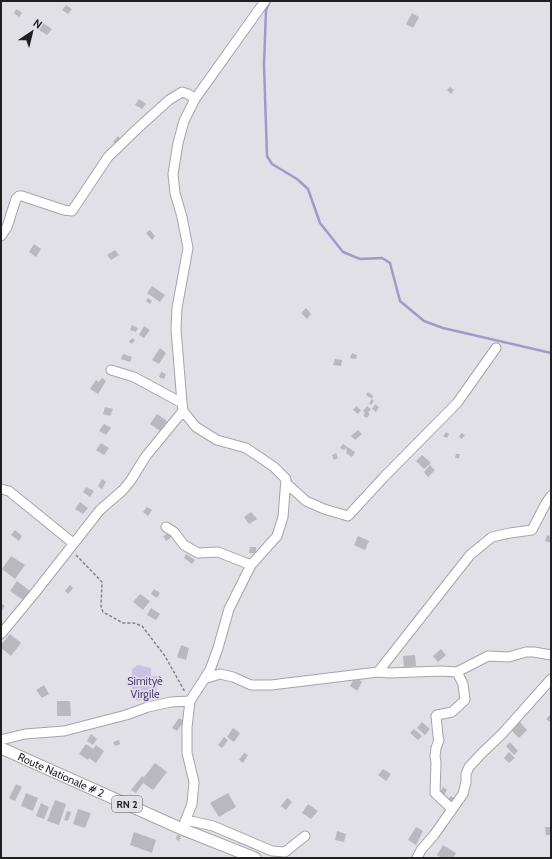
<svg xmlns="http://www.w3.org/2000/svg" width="552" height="859" viewBox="0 0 552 859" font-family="Cabin,sans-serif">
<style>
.green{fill:#c9c2e4}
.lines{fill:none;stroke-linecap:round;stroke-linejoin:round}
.stream{stroke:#a398c7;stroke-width:2.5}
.building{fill:#b9b8bf}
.minor-casing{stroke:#a5a4aa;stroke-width:11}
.major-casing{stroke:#a5a4aa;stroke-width:13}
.path{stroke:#828186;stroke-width:1.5;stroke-dasharray:3 2;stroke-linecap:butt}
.minor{stroke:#fff;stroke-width:9}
.major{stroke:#fff;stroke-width:11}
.labels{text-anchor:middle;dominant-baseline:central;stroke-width:3;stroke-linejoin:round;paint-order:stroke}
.shield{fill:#e2e0e7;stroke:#5a585c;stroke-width:1}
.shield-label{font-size:10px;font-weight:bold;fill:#1f1e21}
.park-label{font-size:11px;fill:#4f3d7a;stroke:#e2e0e7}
.street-label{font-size:11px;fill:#1f1e21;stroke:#e2e0e7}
</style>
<rect width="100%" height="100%" fill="#e2e0e7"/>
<path class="green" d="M138 665 151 668V676H159L155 698 137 701 132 689V669Z"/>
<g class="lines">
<path class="stream" d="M270 1 266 10 264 65 267 156 272 164 297 179 308 189 320 223 343 252 360 259 382 258 390 263 400 301 424 321 443 328 551 353"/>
</g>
<path class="building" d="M66 5 72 9 68 14 62 10Z
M16 9 22 13 19 17 14 13Z
M412 13 419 17 413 28 406 24Z
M43 23 52 29 47 35 39 30Z
M450 87 454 90 451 94 447 90Z
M139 99 146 104 142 109 135 105Z
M118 136 122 140 116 146 113 142Z
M150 230 155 236 152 240 146 233Z
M34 244 41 249 36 257 29 252Z
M115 250 119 255 111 260 107 255Z
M152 286 165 295 160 302 147 293Z
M148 298 152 301 150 304 146 301Z
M306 308 311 314 307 319 301 313Z
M132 325 138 328 136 332 130 330Z
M144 326 150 330 144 338 139 335Z
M133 338 135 341 131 344 129 341Z
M160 348 166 353 159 364 152 360Z
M352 353 357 355 356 359 350 358Z
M123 354 132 357 130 362 121 359Z
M335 359 342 360 341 366 333 365Z
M161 372 166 374 164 379 159 377Z
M102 378 106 381 98 394 90 389 96 380 99 382Z
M368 392 373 396 372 399 366 395Z
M372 399 374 401 371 405 369 403Z
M375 404 379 407 376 412 372 409Z
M356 406 361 410 358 414 353 410Z
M367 406 371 409 368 413 370 414 367 418 363 416 365 413 363 411Z
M105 407 113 409 110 416 103 414Z
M157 414 167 421 160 431 150 424Z
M104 424 111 428 106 435 99 431Z
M358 430 362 434 355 440 351 436Z
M446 432 449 434 447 438 443 436Z
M461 433 465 435 462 439 459 437Z
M101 443 109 448 104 455 96 450Z
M343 444 355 452 352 457 346 453 347 451 346 448 344 450 340 448Z
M336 453 338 458 334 460 332 455Z
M456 454H460L459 458H455Z
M422 455 431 463 424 469 416 461Z
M430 465 435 470 428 477 424 472Z
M102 479 106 482 102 489 98 486Z
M86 487 94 491 90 497 83 492Z
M80 502 88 508 83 514 75 509Z
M147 507 152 510 148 516 143 512Z
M251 512 257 519 249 524 244 517Z
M15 530 22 536 19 541 11 535Z
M169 533 172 537 166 541 163 536Z
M547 535 551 537V543L545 541Z
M358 536 369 541 365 550 354 545Z
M250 547H256V553H249Z
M186 554 195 560 192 564 184 558Z
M11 556 25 565 15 579 2 569Z
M17 581 30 591 23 600 10 591Z
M70 585 73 588 68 594 65 591Z
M154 589 160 593 157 598 151 594Z
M140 594 150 601 143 610 133 602Z
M1 603 5 606 1 611Z
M151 608 160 614 156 620 147 615Z
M10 634 21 643 11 656 1 648V645Z
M181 645 189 648 186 660 177 657Z
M441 649 446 655 438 662 433 656Z
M415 655 416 666 404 667 403 656Z
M355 677 362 682 357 691 350 686Z
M44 685 49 694 42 698 36 690Z
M57 701H70L71 716H57Z
M551 714V723L546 719Z
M179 718 184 721 177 731 172 728Z
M519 721 527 730 519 738 510 729Z
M422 722 430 729 425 735 417 728Z
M233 728 240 733 234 742 227 737Z
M414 729 422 736 418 740 410 733Z
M91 734 97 739 93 745 87 741Z
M224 737 228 740 222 748 218 745Z
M119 740 120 744 115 746 113 742Z
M510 742 518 751 514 755 506 746Z
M86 744 93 749 96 745 104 751 96 763 89 758 88 760 79 754Z
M509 752 515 758 509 763 504 758Z
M244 753 248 755 243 763 239 760Z
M155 763 167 772 153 790 143 783 136 793 131 790 142 776 144 777Z
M383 769 391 774 386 781 378 775Z
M16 784 22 787 15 801 9 798Z
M443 787 447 790 444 795 440 792Z
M26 793 38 798 33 811 21 806Z
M228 793 236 807 219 817 210 803Z
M451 796 457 800 452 806 446 802Z
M287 798 292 802 286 810 281 806Z
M55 800 66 804 59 825 47 821Z
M41 803 49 807 44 819 36 816Z
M308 804 318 811 311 819 302 813Z
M78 809 91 813 85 828 73 824Z
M67 811 71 812 68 821 64 820Z
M416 827 423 831 416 845 408 840Z
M545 827H551V835H546Z
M337 831 346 834 344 842 335 840Z
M134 832 156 840 152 853 130 845Z
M177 835 181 836 179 841 176 839Z
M443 845 456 853 453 858H441L437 855Z"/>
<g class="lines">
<defs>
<path id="minor" d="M1 236 7 227 16 199 19 196H22L64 210 72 211 108 157 138 128 169 100 182 92 188 94 195 99
M111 370 134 377 182 403
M286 483 306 501 324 509 348 516 384 477 457 403 496 348
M1 489 9 491 73 543
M166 527 174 532 184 545 198 553 218 552 251 565
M1 634 34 594 100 510 123 490 131 480 146 456 183 411
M378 672 470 555 492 537 510 533 532 530 546 503 551 496
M204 679 220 674 233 677 251 685H271L378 672 389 673 441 671 457 672 488 656 509 657 526 652H534L551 655
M1 740 25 734 64 731 126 715 148 707 171 702 190 701
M452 809 435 793 436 762 435 756 436 748 439 740 438 736 436 716 437 715 452 712 465 700 463 684 457 672
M186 820 213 826 272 851 285 852 305 836
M182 829 192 804 194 782 187 753V727L190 701 210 670 218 648 229 609 251 565 277 536 283 517 286 479 274 467 246 448 217 440 196 427 183 411 182 403 176 329 177 308 188 248 182 217 175 193 173 174 178 143 184 121 195 99 265 1
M417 858 421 850 434 835 463 794 466 782V774L469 767 483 752 502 734 551 679"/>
<g id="major">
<path id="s1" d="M1 748 182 829 255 858"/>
</g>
</defs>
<use href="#minor" class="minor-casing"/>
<use href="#major" class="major-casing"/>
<path class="path" d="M76 555 102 582 101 606 103 612 123 623H134L142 626 165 656 185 692"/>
<use href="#minor" class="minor"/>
<use href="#major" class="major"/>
</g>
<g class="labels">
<rect class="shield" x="112" y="796" width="30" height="16" rx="3"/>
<g class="shield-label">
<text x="127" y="804">RN 2</text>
</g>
<g class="park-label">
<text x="145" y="681">Simityè<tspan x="145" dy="13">Virgile</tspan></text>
</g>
<g class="street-label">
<text stroke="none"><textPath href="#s1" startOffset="66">Route Nationale # 2</textPath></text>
</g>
</g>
<rect width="552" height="859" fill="none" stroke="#1f1e21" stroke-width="4"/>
<g transform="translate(32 32) rotate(35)" stroke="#e2e0e7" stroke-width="3" paint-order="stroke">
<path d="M0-3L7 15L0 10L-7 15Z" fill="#1f1e21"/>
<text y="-6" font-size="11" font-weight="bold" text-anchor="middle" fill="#1f1e21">N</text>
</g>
</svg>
